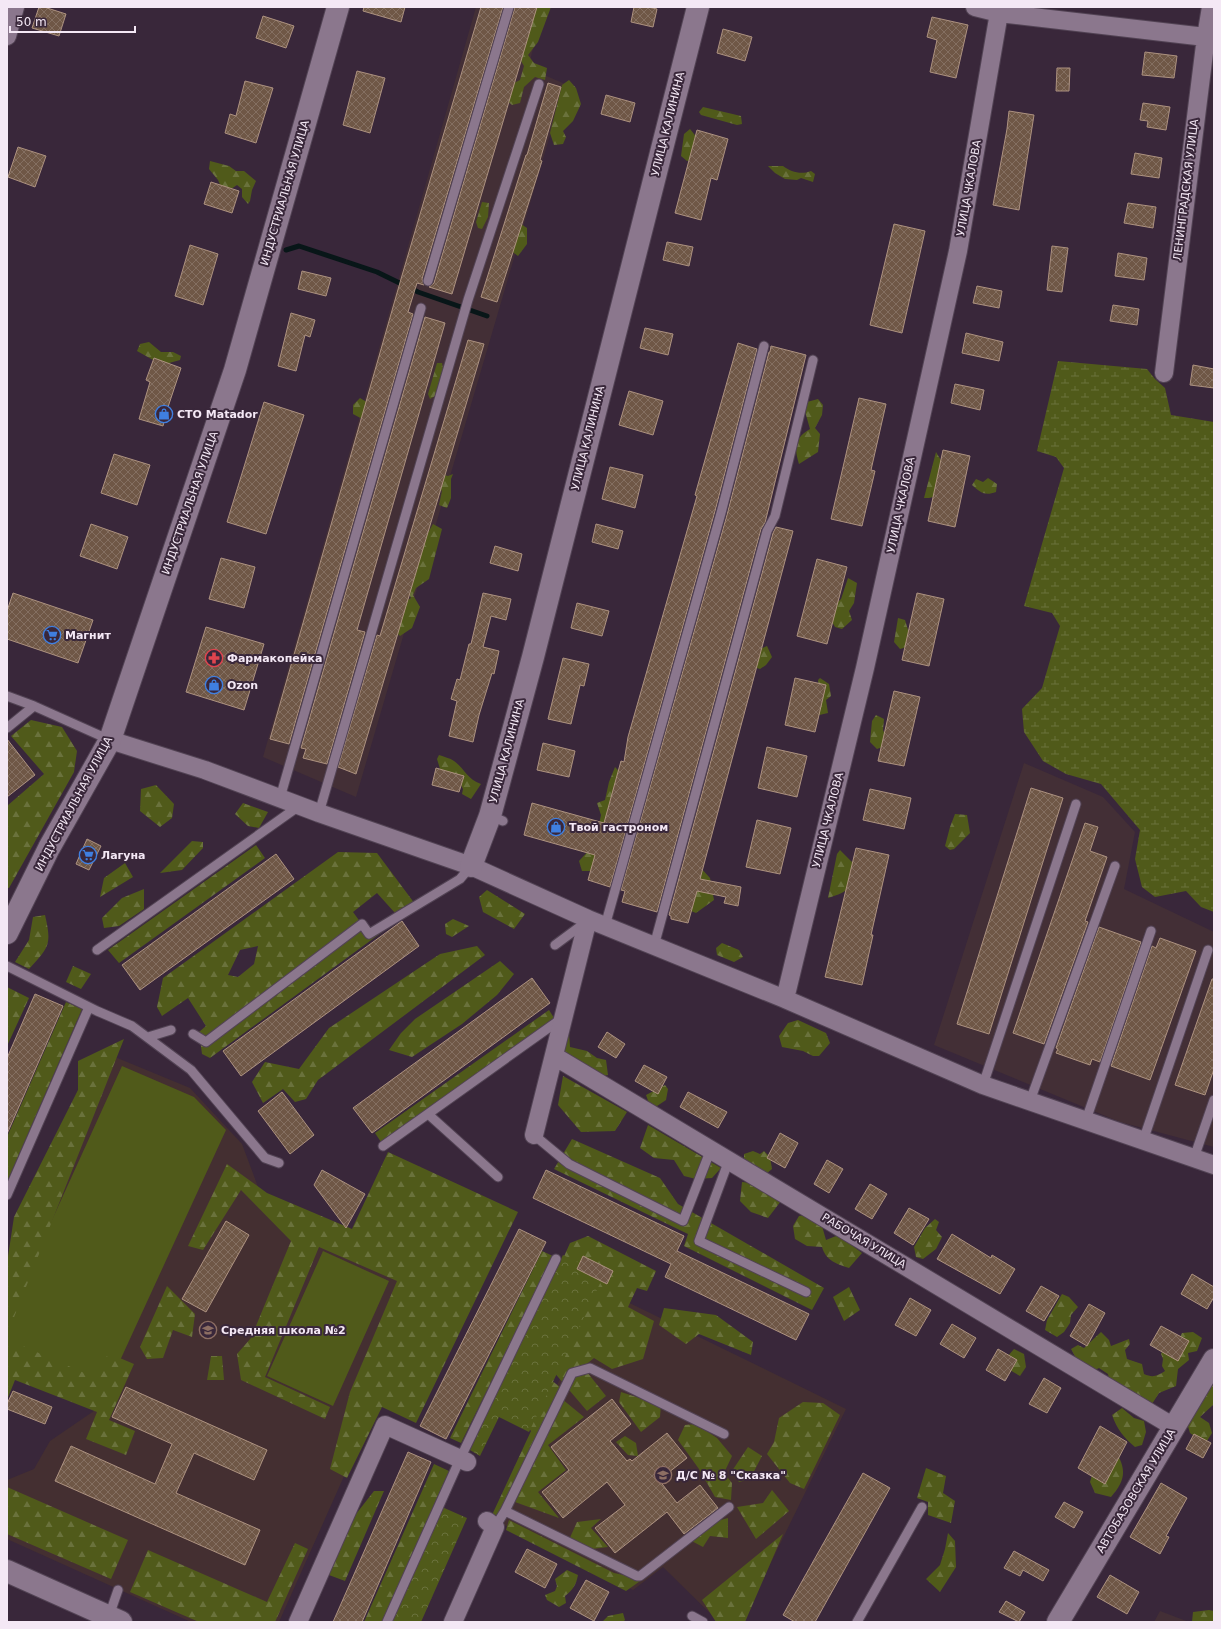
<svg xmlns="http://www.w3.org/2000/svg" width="1221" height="1629" viewBox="0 0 1221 1629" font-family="'DejaVu Sans',sans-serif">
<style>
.industrial{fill:#432f36}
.education{fill:#442f31}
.green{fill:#505a1a}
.forest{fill:url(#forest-firs);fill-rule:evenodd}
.wetland{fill:url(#wetland-marsh)}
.park{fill:url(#park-crowns)}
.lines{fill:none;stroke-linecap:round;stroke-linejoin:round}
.stream{stroke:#081618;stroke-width:5}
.building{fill:url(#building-cross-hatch);stroke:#ad9280}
.service-casing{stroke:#524354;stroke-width:11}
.minor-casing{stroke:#524354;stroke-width:20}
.tertiary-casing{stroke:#524354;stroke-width:24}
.service{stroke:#8b778d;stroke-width:9}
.minor{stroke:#8b778d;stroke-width:18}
.tertiary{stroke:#8b778d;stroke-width:22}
.labels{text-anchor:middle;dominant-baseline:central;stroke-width:4;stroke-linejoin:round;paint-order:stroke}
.street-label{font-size:11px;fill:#f4e8f5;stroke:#39273a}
.poi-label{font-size:11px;font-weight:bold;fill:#f4e8f5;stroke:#39273a;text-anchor:start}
</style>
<defs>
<pattern id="forest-firs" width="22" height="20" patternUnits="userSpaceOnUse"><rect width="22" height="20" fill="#505a1a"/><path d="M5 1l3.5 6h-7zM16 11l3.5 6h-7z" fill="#6a723c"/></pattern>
<pattern id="wetland-marsh" width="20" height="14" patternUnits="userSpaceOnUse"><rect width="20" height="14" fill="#505a1a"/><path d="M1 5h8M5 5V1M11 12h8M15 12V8" fill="none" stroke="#6a723c"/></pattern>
<pattern id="park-crowns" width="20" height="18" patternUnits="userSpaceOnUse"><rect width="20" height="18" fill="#505a1a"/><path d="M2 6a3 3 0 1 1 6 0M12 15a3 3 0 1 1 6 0" fill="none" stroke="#6a723c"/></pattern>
<pattern id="building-cross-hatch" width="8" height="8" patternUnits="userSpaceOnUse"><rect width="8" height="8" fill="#6f5746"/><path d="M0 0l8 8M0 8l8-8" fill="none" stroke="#846f61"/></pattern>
</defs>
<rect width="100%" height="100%" fill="#39273a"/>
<path class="industrial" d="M476 7H544L528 68 565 84 356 797 263 757Z
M1024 763 1103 797 1135 832 1124 889 1214 932V1147L1120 1122 934 1045Z
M1160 1611 1189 1622H1154Z"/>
<path class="education" d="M115 1057 190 1088 242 1144 261 1195 431 1281 279 1622H191L7 1539V1480L34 1469 50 1441 107 1402 7 1302Z
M603 1290 846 1409 742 1622H719L663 1567 633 1590 492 1519Z"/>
<path class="green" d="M122 1066 194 1097 226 1130 106 1391 7 1347V1319Z
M323 1251 389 1281 333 1406 267 1376Z"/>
<path class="forest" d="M533 7H551L538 42 528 55 534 63 547 68 545 80 535 77 524 87 520 103 512 105 505 99 510 85 520 80 524 66 518 56Z
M569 80 576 88 581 104 573 121 563 131 566 137 563 144 554 145 550 133 562 85Z
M703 107 741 116 742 124 737 125 701 115 699 112Z
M690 129 698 139 691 160 687 161 681 156 684 134Z
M210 161 229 166 236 171H244L256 181 252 190 250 201 248 204 242 197V189L237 185 228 191 222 189 218 180 209 169Z
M768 166H783C791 172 801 175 811 171L815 174 813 182 801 178 797 180 785 179 775 173Z
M482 202 489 203 488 217 482 229 478 228 476 222Z
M521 224 527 228V244L518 256 510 250Z
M149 342 161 352H173L181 356 180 360 162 365 137 351 140 344Z
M437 363H442L443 369 435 396 430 399 428 394Z
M360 398 370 404 366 421 353 414V405Z
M818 399 823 405 822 415 815 428 820 434 818 452 799 464C794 448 794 438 810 429L804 408 807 402Z
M936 452 948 472 938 496 929 498H924Z
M440 474 448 476 453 474 451 479V498L447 508 439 505 442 491 436 485Z
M988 478 997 484 996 492C985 496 981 493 972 485L976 479 983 482Z
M433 524 442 529 429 579 416 588 413 595 420 607 412 628 400 636 395 631 403 603 411 598 405 585 421 545Z
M848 578 857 583 854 603 849 611 852 620 842 629 835 627 830 618 832 607 841 599Z
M898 618 905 620 909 633 907 647 900 649 894 642Z
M767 646 772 657 766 665 760 669 754 667 760 649Z
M820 678 829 684 831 696 826 700 828 713 815 716 819 689 818 680Z
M876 715 884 719 883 730 888 742 885 746 877 749 870 742 872 721Z
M31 720 62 727 77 751 74 772 9 888H7V806L44 774 11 736Z
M439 755C444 757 450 758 454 761 465 769 467 779 481 784L471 799 462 794 463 789 458 779 441 772 437 759Z
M615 767 625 777 593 871H582L579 861 590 849 597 834 601 815 597 803 605 800 609 782Z
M156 785 174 804 172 818 160 827 140 811 141 789Z
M243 803 268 812 259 828 248 826 235 814Z
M955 814 967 815 970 833 954 849 950 850 945 846 950 827Z
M192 841 203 842V848L182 870 160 873Z
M256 845 265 858 119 963 108 950Z
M840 850 855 865C852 889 850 891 828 898L837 854Z
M338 852 377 853 418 908 400 919 210 1058 202 1054 199 1032 206 1026 188 998 162 1016 157 1007 163 978ZM377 893 395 913 369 934 353 912ZM258 946 254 964 238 977 228 975 240 950Z
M125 863 133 877 100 897 104 878Z
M700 867 710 878 714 900 696 913 686 909Z
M144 889V909L119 926 104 928 102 918 122 898Z
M487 890 525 914 514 929 483 912 479 897Z
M45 915C52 945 49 947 29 969L15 962 29 940 33 917Z
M453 919 469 926 452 937 446 934 445 924Z
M722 943 739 950 743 957 734 962 717 955 716 948Z
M477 946 485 955 318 1080 306 1099 295 1102 283 1089 263 1103 252 1082 265 1062 299 1069 329 1028 440 954Z
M500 961 514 974 497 995 462 1024 412 1057 389 1050 401 1033 415 1019Z
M73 966 91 974 81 989 66 982Z
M7 987 29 998 7 1046Z
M66 1002 82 1009 7 1182V1137Z
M549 1010 554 1018 381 1142 375 1133Z
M798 1020 826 1033 830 1043 819 1056H813L803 1051 782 1047 779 1036 788 1023Z
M569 1033 570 1047 587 1051 597 1058 606 1060 608 1075 598 1077 557 1051 565 1034Z
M124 1039 7 1335V1263L14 1217 78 1090V1061Z
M563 1076 627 1112 615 1131 581 1132 558 1105Z
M665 1085 668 1089 666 1100 657 1106H650L646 1095Z
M648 1125 721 1168 712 1178 696 1179 684 1176 674 1160 654 1158 640 1148Z
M572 1139 660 1178 678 1204 824 1288 812 1310 684 1246 688 1234 554 1169Z
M753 1151 760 1154 764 1151 770 1157 772 1169 766 1174 744 1166V1154Z
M388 1152 518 1212 416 1423 382 1407 347 1478 330 1469 350 1392 397 1281 319 1247 265 1377 330 1407 325 1419 241 1380 237 1354 251 1338 291 1241 241 1190 203 1250 188 1246 227 1164 267 1193 352 1229Z
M742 1182 760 1184 781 1201 768 1218 751 1212 740 1201Z
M809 1214 820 1219 826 1240 841 1234 850 1244 862 1253 849 1268C837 1264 826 1261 822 1247L807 1246 795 1239 793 1226 799 1216Z
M935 1219 939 1222 936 1230 942 1237 936 1249 923 1259 916 1257 914 1247 925 1228Z
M588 1236 656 1271 647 1291 637 1288 628 1307 654 1321 643 1359 612 1369 594 1358 583 1367 606 1396 587 1411 547 1364 533 1326 570 1243Z
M542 1251 553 1256 461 1443 450 1438Z
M167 1286 195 1314 192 1337 173 1330 163 1358 147 1359 140 1347Z
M849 1287 860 1310 844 1321 833 1297Z
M1062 1294 1069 1297 1078 1307 1071 1315 1070 1323 1064 1332 1057 1337 1045 1330 1047 1320Z
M664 1308 716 1315 753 1342 751 1355 699 1334 686 1344 659 1325Z
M1101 1332 1109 1340 1111 1346 1129 1339 1130 1344 1125 1350 1127 1359 1142 1364 1144 1374C1153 1378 1157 1376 1165 1371L1162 1366 1163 1359 1161 1354 1164 1347 1178 1342 1182 1333 1193 1332 1202 1338 1197 1351 1188 1353 1189 1360 1178 1369 1176 1386 1159 1393 1152 1404 1109 1379 1108 1374 1099 1368 1095 1370 1076 1358 1071 1349 1078 1345 1084 1348Z
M7 1339 98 1379 108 1353 134 1364 109 1420 135 1431 126 1455 86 1439 97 1412 15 1380 7 1400Z
M1014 1349 1024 1354 1026 1367 1020 1376 1008 1369 1007 1357Z
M211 1356H222L224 1380H207Z
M550 1379 561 1388 498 1517 492 1515 531 1431 526 1425Z
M1214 1379V1404L1200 1417 1209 1423 1212 1433 1205 1444 1190 1433 1186 1420Z
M621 1392 661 1405 660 1417 641 1432 619 1402Z
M562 1399 584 1417 548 1445 566 1470 538 1492 559 1518 515 1502Z
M803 1402 823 1403 840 1415 804 1489 790 1483 767 1454 774 1442 779 1418Z
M1122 1408 1134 1418 1144 1421 1146 1432 1142 1445 1135 1447C1124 1438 1117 1429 1112 1415Z
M696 1424 717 1438 732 1456 724 1473 732 1483 731 1500 715 1497 699 1469 678 1440 685 1425Z
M625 1436 636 1443 638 1456 628 1455 616 1442Z
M748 1447 762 1456 750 1479 739 1482 732 1471Z
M1116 1452C1127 1470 1125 1481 1111 1497L1095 1493 1090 1482 1093 1472Z
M434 1464 449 1471 382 1622H364Z
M926 1468 946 1476 943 1493 955 1501 951 1523 928 1515V1502L917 1498Z
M7 1487 128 1540 111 1579 7 1534Z
M772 1490 789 1511 756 1539 737 1507 763 1503Z
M374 1491H384L345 1581 329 1575 356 1514Z
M728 1518V1538L710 1536 703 1547 686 1538 702 1525Z
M601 1519 591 1528 608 1547 592 1549 568 1542 577 1522Z
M509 1520 614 1573 643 1579 626 1591 506 1530Z
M948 1533 955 1541 956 1567 940 1592 926 1579 940 1565 945 1549Z
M783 1534 745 1622H716L702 1600Z
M295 1543 308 1549 275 1622H199L130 1592 148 1550 267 1602Z
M567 1570 578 1575C576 1585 573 1590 565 1596L566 1603 559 1607 547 1600 545 1595 555 1591 557 1586 555 1579Z
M1209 1610 1214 1611V1622H1192L1193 1612Z
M623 1613 625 1620 623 1622H604L603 1621 608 1616Z"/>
<path class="wetland" d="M1058 361 1147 369 1155 379 1165 388 1171 415 1214 422V912L1201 907 1186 891 1155 897 1142 887 1135 859 1140 830 1101 784 1066 774 1043 761 1024 732 1022 709 1042 688 1060 626 1052 613 1024 606 1064 468 1056 457 1037 451Z"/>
<path class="park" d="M563 1255 604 1275 529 1432 499 1417 480 1456 470 1450Z
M442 1507 467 1518 421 1622H391Z"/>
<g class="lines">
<path class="stream" d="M286 250 299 246 377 272 418 292 487 316"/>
</g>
<path class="building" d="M39 7H44L66 14 59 36 32 28Z
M364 7H405L401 22 363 11Z
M481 7H503L422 279 424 285 417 283 408 312 413 314 289 744 270 739 401 279Z
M515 7H537L452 294 429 287 434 283Z
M634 7H648L657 9 653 27 631 22Z
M263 16 294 26 286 48 256 38Z
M932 17 968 25 956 78 930 72 937 40 927 37Z
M723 29 752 37 745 61 717 53Z
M1145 52 1177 56 1174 78 1142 75Z
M1057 68H1070L1069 91H1056Z
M357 71 385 78 370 133 343 125Z
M245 81 273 88 256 143 225 133 230 114 236 116Z
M548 83 561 87 540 160 542 161 497 302 481 297 526 155H527Z
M606 95 635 103 630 122 601 114Z
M1143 103 1170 107 1166 130 1147 127 1148 121 1140 120Z
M1009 111 1034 115 1019 210 993 205 1007 129Z
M697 130 728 139 717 180 711 178 701 220 675 213Z
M18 147 46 156 35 187 8 177Z
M1135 153 1162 158 1159 178 1131 174Z
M211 182 239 191 232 213 204 204Z
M1128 203 1156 207 1153 228 1124 223Z
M894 224 925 231 902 333 870 325Z
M667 242 693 247 689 266 663 260Z
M190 245 218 254 203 305 175 296Z
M1052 246 1068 248 1062 292 1047 290Z
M1118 253 1147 258 1144 280 1115 276Z
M302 271 331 278 326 296 298 289Z
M977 286 1002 291 999 308 973 303Z
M1113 305 1139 309 1137 325 1110 321Z
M291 313 315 320 310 337 305 335 296 371 278 366Z
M425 317 445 323 357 630 365 632 327 764 303 758 306 749 301 748Z
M645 328 673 334 668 355 640 348Z
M966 333 1003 342 999 361 962 353Z
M468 340 484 344 356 774 338 767 377 635 380 636Z
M738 343 757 349 715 511 610 887 588 880 595 855 524 835 532 803 604 823 621 761 624 762 628 737 697 496 695 495Z
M771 346 806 355 765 523 761 529 657 912 622 902 625 891 621 890 727 515 769 352H770Z
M154 358 181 368 167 410 163 426 139 419 150 382 146 380Z
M1193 365 1214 369V388L1190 385Z
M955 384 984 390 980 410 951 403Z
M629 391 663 401 653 435 619 425Z
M859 398 886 404 871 470 875 471 862 526 831 519Z
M264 402 304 415 266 534 227 522Z
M943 450 970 456 955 527 928 521Z
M114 454 150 465 137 505 101 493Z
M610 467 643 475 635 508 602 499Z
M91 524 128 537 117 569 80 556Z
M596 524 623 531 618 549 592 542Z
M776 527 793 531 700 879 741 887 738 906 724 903 726 897 697 891 688 923 671 919V916L669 915 773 533Z
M495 546 522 554 518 571 490 563Z
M221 558 255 567 244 608 209 599Z
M817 559 847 567 827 644 797 636Z
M13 593 93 620 78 663 7 639V611Z
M483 593 511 599 506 620 491 616 483 647 499 651 494 674 492 673 479 715 473 742 449 736 457 701 451 699 457 679 460 680 469 644H471Z
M917 593 944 599 929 666 902 660Z
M577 603 609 611 602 636 571 628Z
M206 627 264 644 244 710 186 692Z
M563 658 589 664 584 686 580 685 571 724 548 719Z
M795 678 826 685 815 732 785 725Z
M894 691 920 697 904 766 878 761Z
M7 739 35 775 7 797Z
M543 743 575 751 569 777 537 770Z
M767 747 807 756 797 797 758 788Z
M436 768 464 776 459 792 432 785Z
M1031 788 1063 798 989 1034 957 1024Z
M870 789 911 798 904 829 863 820Z
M757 820 791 828 780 874 746 867Z
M1085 823 1098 827 1090 851 1107 857 1085 921 1088 922 1044 1044 1013 1033Z
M87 839 101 846 89 870 76 864Z
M856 848 889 855 871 935H873L862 985 825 977Z
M276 854 294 879 140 990 122 965Z
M402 921 419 946 241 1076 223 1051Z
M1099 927 1141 942 1100 1062 1092 1059 1090 1065 1056 1053 1058 1049 1056 1048Z
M1160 938 1196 951 1150 1080 1111 1066 1152 946 1156 948Z
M532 978 550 1003 372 1133 353 1108Z
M1212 979H1214V1069L1205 1095 1175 1085Z
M35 994 63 1006 7 1134V1058Z
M607 1032 625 1044 616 1058 598 1047Z
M644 1065 667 1077 658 1094 635 1081Z
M282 1092 314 1135 290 1154 258 1111Z
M688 1092 727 1112 718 1128 680 1107Z
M780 1133 798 1143 785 1168 767 1158Z
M827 1160 843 1169 829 1193 814 1184Z
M322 1170 365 1194 346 1228 314 1185Z
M546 1170 684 1236 677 1251 809 1314 796 1340 665 1277 671 1264 533 1198Z
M870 1184 887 1194 872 1219 855 1209Z
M909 1208 929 1219 913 1245 894 1233Z
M226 1221 249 1235 206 1312 182 1299Z
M519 1229 546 1242 446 1439 420 1426Z
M952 1234 991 1258 992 1255 1015 1269 1000 1294 937 1259Z
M583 1256 613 1271 607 1284 577 1269Z
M1192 1274 1214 1287V1297L1207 1309 1181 1294Z
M1041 1286 1059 1296 1044 1321 1026 1311Z
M910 1298 931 1310 916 1336 895 1325Z
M1089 1304 1105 1313 1087 1346 1070 1336Z
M952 1324 976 1338 964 1358 940 1344Z
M1161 1326 1189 1341 1178 1361 1150 1345Z
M998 1349 1017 1360 1005 1381 986 1370Z
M1044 1378 1061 1388 1047 1413 1029 1404Z
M126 1387 267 1450 254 1480 194 1453 176 1493 260 1530 245 1565 55 1481 71 1446 155 1484 172 1444 112 1417Z
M13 1391 52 1407 45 1424 7 1409V1404Z
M612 1399 631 1424 610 1441 627 1461 630 1459 632 1461 667 1433 687 1458 659 1480 677 1503 700 1485 718 1508 684 1534 667 1512 615 1553 595 1528 625 1505 607 1482 563 1518 542 1492 569 1470 551 1447Z
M1100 1426 1127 1442 1105 1484 1078 1468Z
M1194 1434 1211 1443 1203 1458 1186 1449Z
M408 1452 431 1462 362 1622H333Z
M863 1473 890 1488 815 1622H795L783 1615Z
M1161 1483 1187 1498 1166 1536 1169 1537 1160 1554 1130 1537Z
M1064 1502 1083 1512 1074 1528 1055 1517Z
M527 1549 557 1564 545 1588 515 1572Z
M1014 1551 1049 1570 1043 1581 1023 1570 1020 1576 1004 1568Z
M1110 1575 1139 1592 1127 1614 1097 1597Z
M586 1580 609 1592 594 1621 570 1608Z
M1006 1601 1025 1612 1019 1622 999 1612Z"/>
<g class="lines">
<defs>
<path id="service" d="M428 281 509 7
M7 696 34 706 110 740
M7 728 34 706
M280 798 421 308
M319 813 468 300 539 84
M490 816 503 821
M605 926 721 513 764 346
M555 945 586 922
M654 946 767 531 775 516 813 360
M97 950 299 806
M7 966 97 1011 132 1026 191 1070 265 1158 279 1163
M193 1034 206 1042 362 924 369 934 460 879 471 866
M148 1037 171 1030
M983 1085 1076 804
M1030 1101 1115 866
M428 1114 498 1177
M1086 1120 1151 931
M534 1135 569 1164 683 1221 711 1149
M1143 1141 1208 950
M383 1146 561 1019
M1194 1158 1214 1100
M729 1160 699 1241 806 1292
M7 1195 89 1007
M505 1511 572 1373 590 1368 724 1434
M495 1527 505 1511 637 1576H640L729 1507
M109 1616 118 1590
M692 1616 703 1622
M387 1622 460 1459 556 1259
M857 1622 922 1507"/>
<path id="minor" d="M975 7 999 13 1214 38
M7 36 15 7
M1164 373 1206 37 1211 7
M110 740 205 770 319 813 471 866 588 919 785 999 983 1085 1214 1165
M785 999 865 668 958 251 1000 7
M554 1056 1174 1427
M534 1135 588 919
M298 1622 385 1425 467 1462
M453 1622 495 1527 487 1521"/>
<path id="tertiary" d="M471 866 490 816 533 657 698 7
M7 933 49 848 110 740 235 370 338 7
M7 1571 121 1622
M1058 1622 1214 1360"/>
</defs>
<use href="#service" class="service-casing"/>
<use href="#minor" class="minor-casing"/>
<use href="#tertiary" class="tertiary-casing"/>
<use href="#service" class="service"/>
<use href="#minor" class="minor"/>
<use href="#tertiary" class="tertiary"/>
</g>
<defs>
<symbol id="shop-ring" viewBox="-11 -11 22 22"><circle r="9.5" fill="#39273a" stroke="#3f7fe0" stroke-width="1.5"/><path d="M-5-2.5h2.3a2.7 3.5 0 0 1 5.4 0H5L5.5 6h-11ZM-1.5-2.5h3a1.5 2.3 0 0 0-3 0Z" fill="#3f7fe0"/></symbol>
<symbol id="supermarket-ring" viewBox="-11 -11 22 22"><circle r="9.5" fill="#39273a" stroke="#3f7fe0" stroke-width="1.5"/><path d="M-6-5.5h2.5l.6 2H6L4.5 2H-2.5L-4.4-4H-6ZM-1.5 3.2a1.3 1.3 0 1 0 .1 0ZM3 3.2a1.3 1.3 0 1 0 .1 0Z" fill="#3f7fe0"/></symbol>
<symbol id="pharmacy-ring" viewBox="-11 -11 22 22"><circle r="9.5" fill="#39273a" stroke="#e0444e" stroke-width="1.5"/><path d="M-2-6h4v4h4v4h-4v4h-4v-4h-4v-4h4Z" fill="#e0444e"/></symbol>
<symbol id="school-ring" viewBox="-11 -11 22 22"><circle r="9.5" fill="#39273a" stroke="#8d6e63" stroke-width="1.5"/><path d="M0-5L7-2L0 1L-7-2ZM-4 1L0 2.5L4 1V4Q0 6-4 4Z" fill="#8d6e63"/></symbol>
</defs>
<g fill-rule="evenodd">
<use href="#shop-ring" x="154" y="404" width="20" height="20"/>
<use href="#supermarket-ring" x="42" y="625" width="20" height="20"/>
<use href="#pharmacy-ring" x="204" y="648" width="20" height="20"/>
<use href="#shop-ring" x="204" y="675" width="20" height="20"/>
<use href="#shop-ring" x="546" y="817" width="20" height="20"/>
<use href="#supermarket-ring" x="78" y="845" width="20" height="20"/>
<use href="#school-ring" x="198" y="1320" width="20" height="20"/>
<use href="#school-ring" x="653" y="1465" width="20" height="20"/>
</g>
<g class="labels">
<g class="street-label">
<text transform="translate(668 124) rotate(-76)">УЛИЦА КАЛИНИНА</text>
<text transform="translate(969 188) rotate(-80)">УЛИЦА ЧКАЛОВА</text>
<text transform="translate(1186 190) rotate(-83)">ЛЕНИНГРАДСКАЯ УЛИЦА</text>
<text transform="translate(285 193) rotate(-74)">ИНДУСТРИАЛЬНАЯ УЛИЦА</text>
<text transform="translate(588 438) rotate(-76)">УЛИЦА КАЛИНИНА</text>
<text transform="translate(190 503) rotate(-71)">ИНДУСТРИАЛЬНАЯ УЛИЦА</text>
<text transform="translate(901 505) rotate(-78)">УЛИЦА ЧКАЛОВА</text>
<text transform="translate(507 751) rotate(-75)">УЛИЦА КАЛИНИНА</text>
<text transform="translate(74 804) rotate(-62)">ИНДУСТРИАЛЬНАЯ УЛИЦА</text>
<text transform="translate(828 820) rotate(-76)">УЛИЦА ЧКАЛОВА</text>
<text transform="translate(864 1241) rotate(31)">РАБОЧАЯ УЛИЦА</text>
<text transform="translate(1136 1491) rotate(-59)">АВТОБАЗОВСКАЯ УЛИЦА</text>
</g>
<g class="poi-label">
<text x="177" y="414">СТО Matador</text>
<text x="65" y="635">Магнит</text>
<text x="227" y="658">Фармакопейка</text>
<text x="227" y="685">Ozon</text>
<text x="569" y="827">Твой гастроном</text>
<text x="101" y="855">Лагуна</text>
<text x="221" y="1330">Средняя школа №2</text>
<text x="676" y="1475">Д/С № 8 "Сказка"</text>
</g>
</g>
<rect width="1221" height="1629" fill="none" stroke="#f4e8f5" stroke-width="16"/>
<path d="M10 26v6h125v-6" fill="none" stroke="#f4e8f5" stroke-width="2"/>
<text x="16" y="26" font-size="12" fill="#f4e8f5" stroke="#39273a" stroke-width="3" paint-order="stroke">50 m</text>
</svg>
